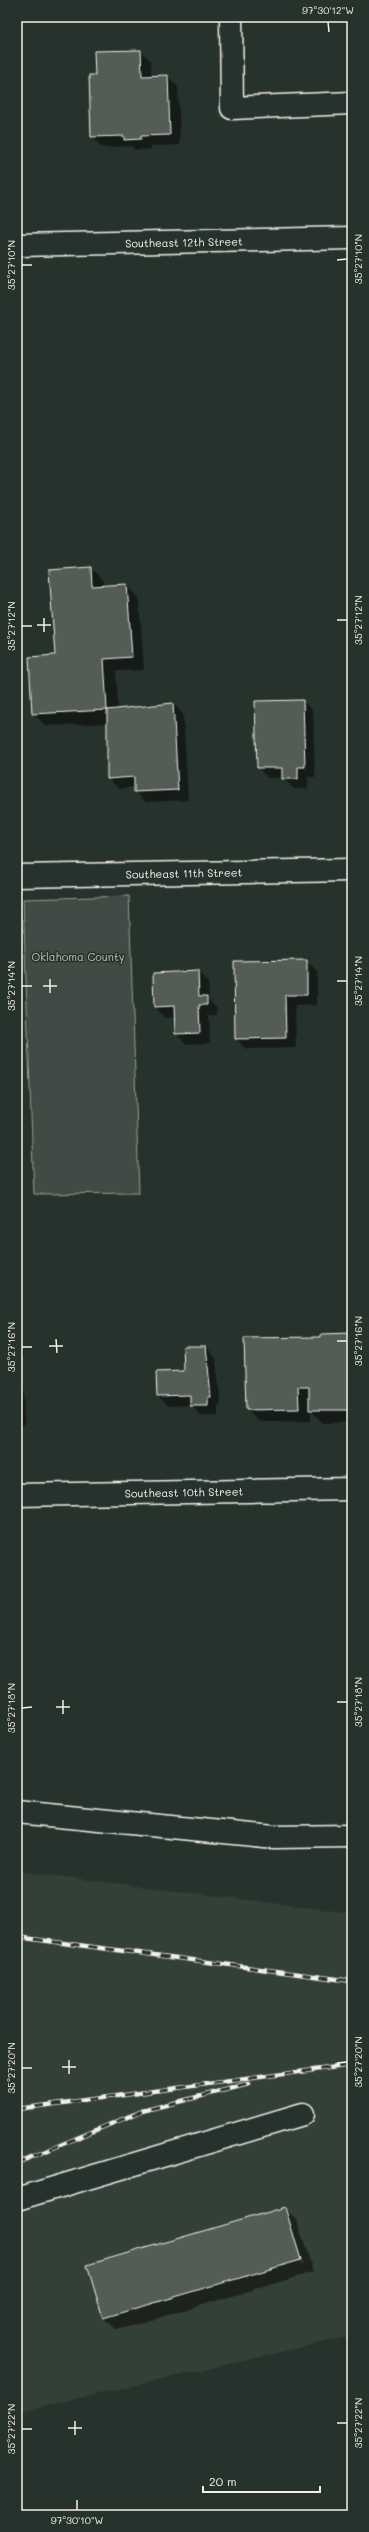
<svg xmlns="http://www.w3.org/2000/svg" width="369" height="2532" viewBox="0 0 369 2532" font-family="Mali,sans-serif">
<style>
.built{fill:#333f39}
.green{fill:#414b45;stroke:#9a9e96}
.shadow{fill:#0007;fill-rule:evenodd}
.building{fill:#525c55;stroke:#f4f1e8}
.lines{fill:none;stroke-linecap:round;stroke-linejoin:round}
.minor-casing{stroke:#f4f1e8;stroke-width:25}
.minor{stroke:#26332d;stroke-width:22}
.rail-casing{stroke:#f4f1e8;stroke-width:4.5}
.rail{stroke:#26332d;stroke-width:3;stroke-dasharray:9;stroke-linecap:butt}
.ticks{fill:none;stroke:#f4f1e8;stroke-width:1.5}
.labels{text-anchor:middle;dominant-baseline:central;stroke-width:3;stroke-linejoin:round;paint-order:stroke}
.street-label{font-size:11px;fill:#f4f1e8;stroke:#26332d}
.park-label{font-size:11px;fill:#bebfb7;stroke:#26332d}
.neatline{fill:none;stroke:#f4f1e8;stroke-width:1.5}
.ticks-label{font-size:10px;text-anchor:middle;fill:#f4f1e8}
</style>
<rect width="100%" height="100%" fill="#26332d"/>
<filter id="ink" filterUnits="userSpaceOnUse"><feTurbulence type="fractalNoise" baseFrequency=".025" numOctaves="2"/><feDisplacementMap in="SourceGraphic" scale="8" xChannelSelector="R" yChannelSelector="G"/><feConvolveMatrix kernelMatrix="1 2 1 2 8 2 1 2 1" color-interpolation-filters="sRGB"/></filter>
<g filter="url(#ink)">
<path class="built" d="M17 1871 352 1913V2336L17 2412Z"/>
<path class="green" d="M129 896 139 1193 34 1194 23 899Z"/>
<path class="shadow" d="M140 51 151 61V77L168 76 178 87 180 145 151 146V149L135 150 132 146 102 148 92 137 90 76H96Z
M91 568 103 581 104 586 127 585 139 598 144 670 116 671 118 710 173 704 183 714 188 800 146 802 135 792V787L119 789 108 778V723L46 726 33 714Z
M303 701 313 711 315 777H308V789H294L283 778H268L258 768Z
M306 961 317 972V1005L295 1006 296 1048 246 1049 236 1039Z
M198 972 208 982 209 1000 217 1008V1015L209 1016 210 1043 186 1044 176 1034 175 1017 165 1018 155 1007 154 974Z
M352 1334V1422L323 1423 311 1410V1421L259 1422 247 1410 322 1338Z
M17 1345 23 1352 24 1425H17Z
M206 1347 216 1358 221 1407 218 1406V1416H201L191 1405 169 1406 158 1396 185 1372Z
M285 2208 297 2220 313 2272 117 2330 104 2318 89 2266ZM288 2221H290L303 2264 301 2265Z"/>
<path class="building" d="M141 50 142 76 168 75 170 135 141 136V139L124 140V136L91 137 89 75H95L94 51Z
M91 567 92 586 127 584 132 657 104 659 107 710 32 714 29 657 55 655 49 570Z
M303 700 305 767H298V779H282V768H257L255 701Z
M173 703 178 790 134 792V777L107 779V710Z
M307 960V995H285L286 1038 235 1039 234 961Z
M198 971 199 996H207V1005H199L200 1033 175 1034 174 1006 154 1007 153 973Z
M352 1333V1410H309V1387H298L299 1409 246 1410 244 1338 321 1337V1334Z
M183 1346H206L211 1397H208V1406H190V1395L157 1396 156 1372 184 1371Z
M285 2207 301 2260 103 2318 87 2265Z"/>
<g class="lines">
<defs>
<path id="minor" d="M231 17 232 108 352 103
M17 245 352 238
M17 876 352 870
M17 1495 352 1489
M17 1812 274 1837 352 1836
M17 2199 303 2114"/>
</defs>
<use href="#minor" class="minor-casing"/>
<use href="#minor" class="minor"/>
<defs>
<path id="rail" d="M17 1937 352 1981
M17 2109 352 2065
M17 2163 142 2111 249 2084"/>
</defs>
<use href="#rail" class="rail-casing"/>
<use href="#rail" class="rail"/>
</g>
</g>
<path class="ticks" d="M328 22 329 32M337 260 347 259M22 265H32M44 618V632M337 620H347M37 625H51M22 626H32M50 979V993M337 981H347M22 986H32M43 986H57M56 1339 57 1353M337 1341H347M49 1346H63M22 1347H32M63 1700V1714M337 1702H347M56 1707H70M22 1708 32 1707M69 2060V2074M337 2063 347 2062M62 2067H76M22 2068H32M75 2421V2435M337 2423H347M68 2428H82M22 2429H32M77 2500V2510"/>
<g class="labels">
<g class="street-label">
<text transform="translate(184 242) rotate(-1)">Southeast 12th Street</text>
<text transform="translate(184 873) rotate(-1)">Southeast 11th Street</text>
<text transform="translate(184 1492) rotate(-1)">Southeast 10th Street</text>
</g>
<g class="park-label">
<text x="78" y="956">Oklahoma County</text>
</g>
</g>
<rect width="369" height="2532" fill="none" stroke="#26332d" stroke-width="44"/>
<path d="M203 2486v6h117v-6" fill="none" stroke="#f4f1e8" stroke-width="2"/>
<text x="209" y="2486" font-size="12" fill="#f4f1e8" stroke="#26332d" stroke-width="3" paint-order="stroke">20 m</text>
<rect x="22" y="22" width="325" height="2488" class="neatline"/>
<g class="ticks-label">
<text x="328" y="14">97°30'12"W</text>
<text transform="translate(358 259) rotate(-90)" y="4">35°27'10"N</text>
<text transform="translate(11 265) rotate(-90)" y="4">35°27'10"N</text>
<text transform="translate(358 620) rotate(-90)" y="4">35°27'12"N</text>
<text transform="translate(11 626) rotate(-90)" y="4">35°27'12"N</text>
<text transform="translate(358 981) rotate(-90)" y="4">35°27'14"N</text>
<text transform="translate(11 986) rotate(-90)" y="4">35°27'14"N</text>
<text transform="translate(358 1341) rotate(-90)" y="4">35°27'16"N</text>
<text transform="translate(11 1347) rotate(-90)" y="4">35°27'16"N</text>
<text transform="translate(358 1702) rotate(-90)" y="4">35°27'18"N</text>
<text transform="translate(11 1708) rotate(-90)" y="4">35°27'18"N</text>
<text transform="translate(358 2062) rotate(-90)" y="4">35°27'20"N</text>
<text transform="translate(11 2068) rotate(-90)" y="4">35°27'20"N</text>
<text transform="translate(358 2423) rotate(-90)" y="4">35°27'22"N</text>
<text transform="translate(11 2429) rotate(-90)" y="4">35°27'22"N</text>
<text x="77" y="2524">97°30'10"W</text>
</g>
</svg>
